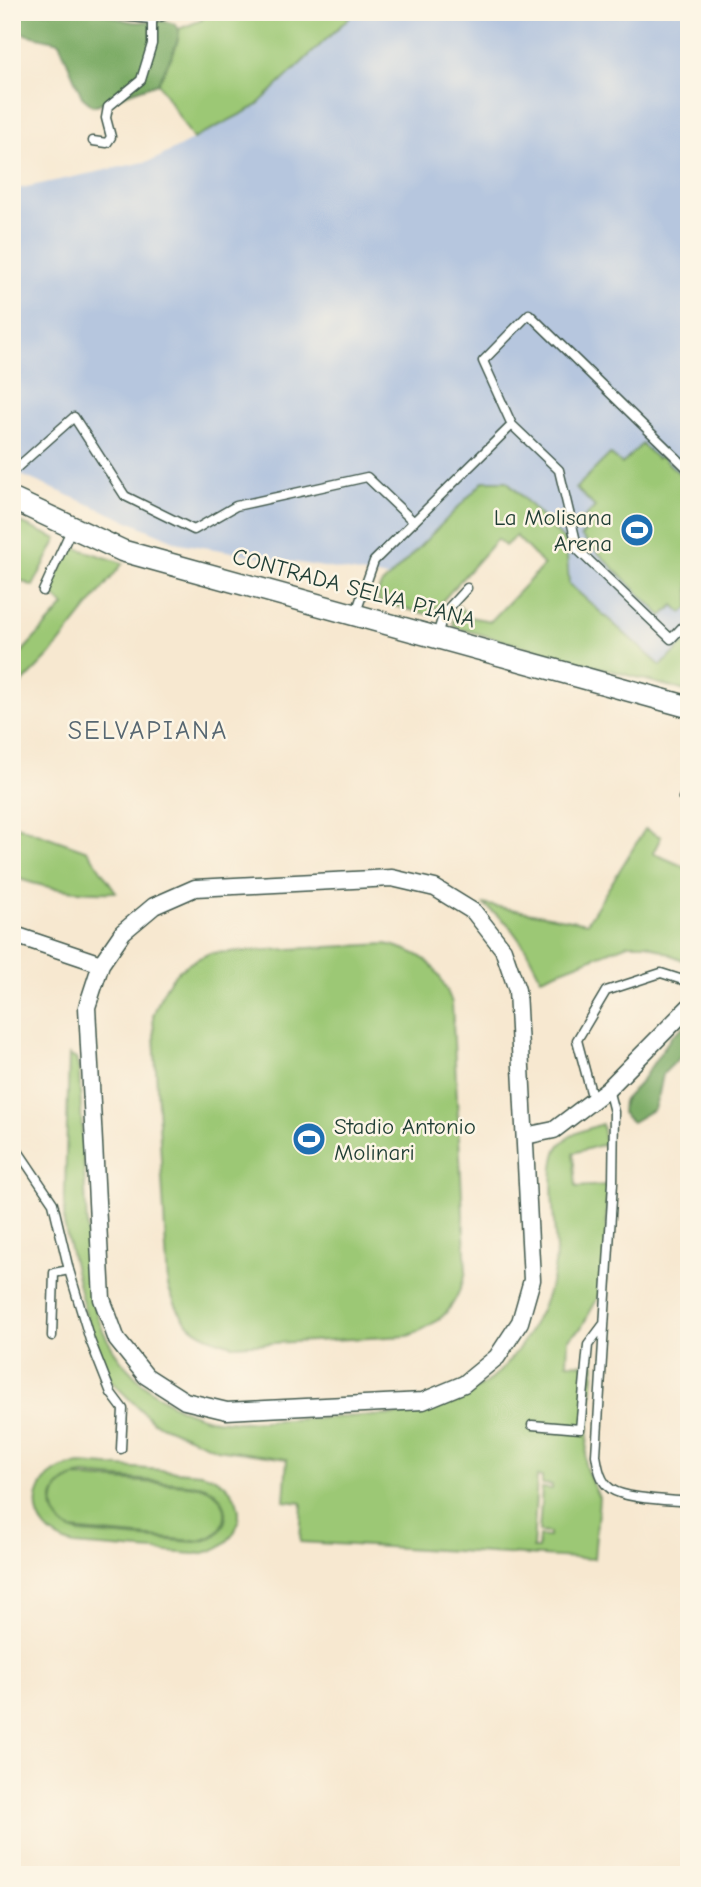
<svg xmlns="http://www.w3.org/2000/svg" width="701" height="1887" viewBox="0 0 701 1887" font-family="'Comic Neue',sans-serif">
<style>
.industrial{fill:#b6c6de}
.green{fill:#9cc875;stroke:#5e8254;stroke-width:2;fill-rule:evenodd}
.forest{fill:#7dac66;stroke:#4e744d;stroke-width:2}
.lines{fill:none;stroke-linecap:round;stroke-linejoin:round}
.service-casing{stroke:#3f574b;stroke-width:11}
.minor-casing{stroke:#3f574b;stroke-width:19}
.tertiary-casing{stroke:#3f574b;stroke-width:24}
.service{stroke:#fff;stroke-width:8}
.minor{stroke:#fff;stroke-width:16}
.tertiary{stroke:#fff;stroke-width:21}
.labels{text-anchor:middle;dominant-baseline:central;stroke-width:5;stroke-linejoin:round;paint-order:stroke}
.poi-label{font-size:23px;fill:#1f3d34;stroke:#fcf5e5;text-anchor:end}
.street-label{font-size:23px;fill:#1f3d34;stroke:#fcf5e5}
.quarter-label{font-size:26px;letter-spacing:2px;fill:#576771;stroke:#fcf5e5}
</style>
<rect width="100%" height="100%" fill="#fcf5e5"/>
<filter id="ink" filterUnits="userSpaceOnUse"><feTurbulence type="fractalNoise" baseFrequency=".0143" numOctaves="2"/><feDisplacementMap in="SourceGraphic" scale="14" xChannelSelector="R" yChannelSelector="G"/><feConvolveMatrix kernelMatrix="1 2 1 2 8 2 1 2 1" color-interpolation-filters="sRGB"/></filter>
<filter id="wash" filterUnits="userSpaceOnUse"><feTurbulence type="fractalNoise" baseFrequency=".00686" numOctaves="4" result="noise"/><feDisplacementMap in="SourceGraphic" scale="28" xChannelSelector="R" yChannelSelector="G"/><feGaussianBlur stdDeviation="1.57" result="paint"/><feColorMatrix in="noise" values="0 0 0 0 0 0 0 0 0 0 0 0 0 0 0 0 0 1.4 0 .05"/><feComposite in="paint" operator="in"/></filter>
<g filter="url(#wash)">
<rect width="100%" height="100%" fill="#f7e8d0"/>
<path class="industrial" d="M355 12H689V483L662 456 657 460 621 464 610 454 595 507 584 518 591 525 581 536 663 616 674 605 682 613 689 607V639L662 666 569 584 566 542 484 481 389 578 179 543 12 471V190L154 160 255 107Z"/>
<path class="green" d="M200 12H355L255 107 193 139 158 83C166 66 179 48 179 29L202 20Z
M642 444 657 459 661 456 689 483V607L682 613 674 605 662 616 581 536 591 525 584 518 595 507 576 488 610 454 622 464Z
M484 481H507L566 542 569 584 661 666 689 639V692L454 627C452 618 454 613 459 606L469 617 491 621 544 565 516 536 505 546 497 539 430 615 379 602C377 590 379 585 389 578Z
M12 519 57 539 33 586 15 578 12 580Z
M73 547 123 563 50 655 12 694V663L64 606 54 596V581Z
M12 824 88 851 116 892C80 893 46 890 12 876Z
M645 829 661 837 653 853 689 869V963L647 944H628L541 978 526 949 507 923 483 904 587 923Z
M386 944C425 953 438 965 452 1003L466 1272C455 1309 444 1321 408 1336L233 1345C194 1335 181 1324 168 1286L153 1016C166 980 175 968 210 953Z
M69 1055 76 1059 79 1070C81 1116 84 1162 86 1209 88 1239 88 1269 93 1299 105 1358 152 1404 209 1419 219 1421 231 1421 241 1422 282 1420 323 1418 364 1416 384 1415 408 1416 428 1411 447 1406 484 1387 498 1373 527 1344 556 1292 556 1250 555 1227 546 1161 560 1145 570 1133 588 1129 602 1124L605 1144 573 1153 576 1187 607 1185 606 1283 581 1328 568 1339 567 1363 595 1364 585 1466 599 1498 594 1559 300 1542 302 1503 284 1501 287 1459 217 1449 153 1422 110 1380 91 1333 84 1308 64 1224ZM537 1476 542 1477V1484L552 1485V1489L542 1488 539 1532 549 1533V1537L539 1536 538 1549H533Z
M81 1464 201 1473C255 1486 250 1550 195 1554L74 1545C21 1532 25 1468 81 1464ZM84 1475 199 1485C237 1494 234 1540 195 1542L80 1533C41 1524 44 1479 84 1475Z
M74 1477 199 1486C236 1495 233 1538 195 1541L70 1530C47 1515 48 1488 74 1477Z"/>
<path class="forest" d="M12 12C39 12 67 10 94 12 109 13 122 22 137 22 146 22 173 17 178 28 183 38 163 72 158 83L93 106 82 97 59 42 25 34 12 28Z
M689 1022V1051L680 1057 663 1074 659 1094 654 1109 632 1122 622 1113 623 1101 639 1084 672 1036Z"/>
</g>
<g filter="url(#ink)">
<g class="lines">
<defs>
<path id="service" d="M93 141 107 143 111 137 106 118 108 107 141 80 152 44V15
M512 425 483 361 529 314 689 470
M12 472 74 417 125 496 194 530 236 506 367 477 414 522
M43 591 72 528
M355 615 374 561 512 425 559 470 578 550 671 639 689 620
M437 635 444 613 467 588
M683 798 689 786
M608 1089 614 1112 613 1183 596 1455C598 1467 600 1482 611 1489 625 1499 670 1500 689 1502
M593 1100 577 1040 606 991 661 973 689 982
M12 1142 53 1203 69 1270 90 1340 111 1393 123 1409 121 1449
M52 1336 54 1273 69 1270
M532 1425 580 1429 588 1345 603 1325"/>
<path id="minor" d="M121 12 152 15 162 12
M392 878 435 888 474 912 503 949 517 990 532 1280 520 1322 497 1357 464 1384 423 1401 227 1411 185 1401 146 1376 117 1340 102 1299 87 1007 101 964 123 932 154 906 195 888Z
M12 934 101 964
M525 1136 554 1130 608 1089 689 1007"/>
<path id="tertiary" d="M12 499 123 551 689 707"/>
</defs>
<use href="#service" class="service-casing"/>
<use href="#minor" class="minor-casing"/>
<use href="#tertiary" class="tertiary-casing"/>
<use href="#service" class="service"/>
<use href="#minor" class="minor"/>
<use href="#tertiary" class="tertiary"/>
</g>
</g>
<defs>
<symbol id="stadium-disc" viewBox="-11 -11 22 22"><circle r="9.5" fill="#1f6fb2" stroke="#fcf5e5"/><path d="M0-5a6.5 5 0 1 0 0 10a6.5 5 0 1 0 0-10ZM-3.5-1.8h7v3.6h-7Z" fill="#fff"/></symbol>
</defs>
<g fill-rule="evenodd">
<use href="#stadium-disc" x="618" y="511" width="38" height="38"/>
<use href="#stadium-disc" x="290" y="1120" width="38" height="38"/>
</g>
<g class="labels">
<g class="poi-label">
<text x="612" y="517">La Molisana<tspan x="612" dy="26">Arena</tspan></text>
<text x="334" y="1126" text-anchor="start">Stadio Antonio<tspan x="334" dy="26">Molinari</tspan></text>
</g>
<g class="street-label">
<text transform="translate(354 588) rotate(15)">CONTRADA SELVA PIANA</text>
</g>
<g class="quarter-label">
<text x="148" y="731">SELVAPIANA</text>
</g>
</g>
<rect width="701" height="1887" fill="none" stroke="#fcf5e5" stroke-width="42"/>
</svg>
